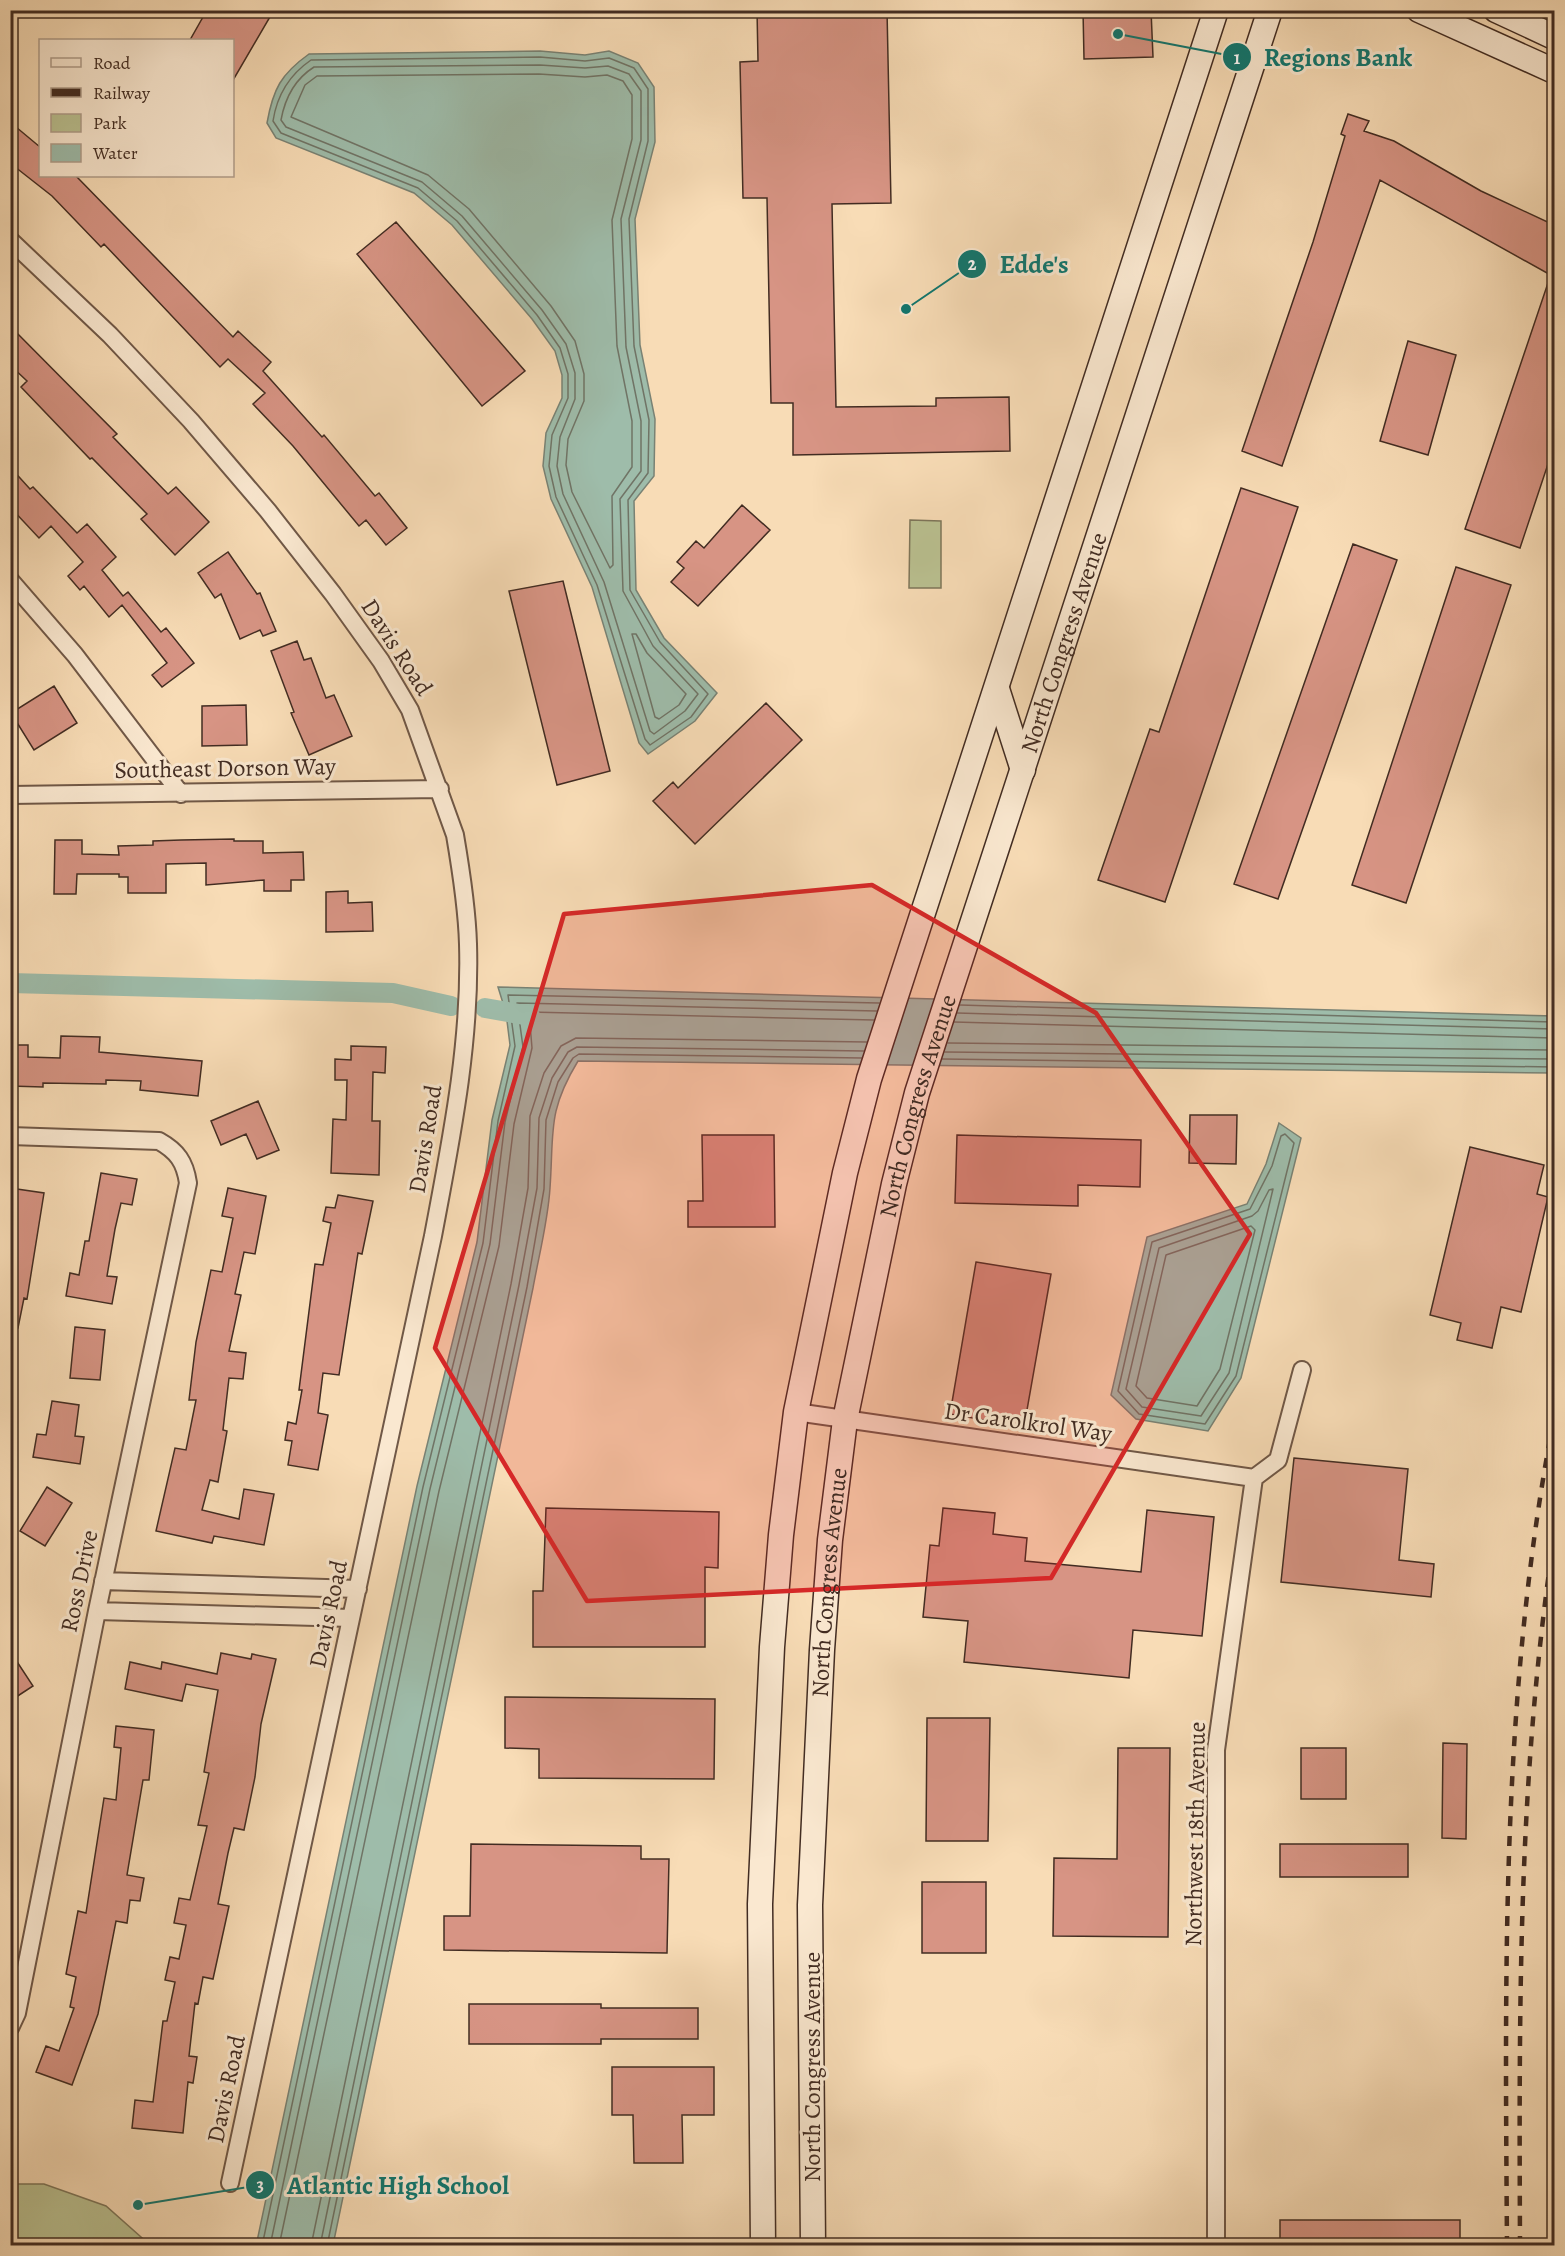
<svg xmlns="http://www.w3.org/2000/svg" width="1565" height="2256" viewBox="0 0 1565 2256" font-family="Alegreya,serif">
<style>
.green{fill:#bac191;stroke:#7e765a;stroke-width:1.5}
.water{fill:#9ebcaa;stroke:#798274;stroke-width:1.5}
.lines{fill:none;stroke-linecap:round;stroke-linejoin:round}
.shore{stroke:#707466;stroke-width:1.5}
.canal{stroke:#9ebcaa;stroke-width:20}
.building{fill:#d79484;stroke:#422c22;stroke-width:1.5}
.street-casing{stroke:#705847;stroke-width:20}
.secondary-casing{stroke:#422c22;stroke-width:27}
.street{stroke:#fae8d0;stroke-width:16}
.secondary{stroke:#fae8d0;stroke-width:24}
.rail{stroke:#422c22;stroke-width:4.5;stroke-dasharray:10 10;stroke-linecap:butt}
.marked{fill:#d62828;fill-opacity:0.2;stroke:#d62828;stroke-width:4.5;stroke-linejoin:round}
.labels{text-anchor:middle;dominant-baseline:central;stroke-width:6;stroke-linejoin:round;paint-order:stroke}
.street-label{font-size:24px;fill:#422c22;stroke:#fae8d0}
.leader{fill:none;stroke:#0f766e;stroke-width:2}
.callout-dot{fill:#0f766e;stroke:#fae8d0;stroke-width:2}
.mark-label{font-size:18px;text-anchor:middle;font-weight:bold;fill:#fff}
.callout-label{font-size:26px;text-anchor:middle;font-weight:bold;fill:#0f766e;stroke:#fae8d0;stroke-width:6;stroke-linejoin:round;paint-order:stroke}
</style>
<rect width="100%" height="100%" fill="#f8dcb6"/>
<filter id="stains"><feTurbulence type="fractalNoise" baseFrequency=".00333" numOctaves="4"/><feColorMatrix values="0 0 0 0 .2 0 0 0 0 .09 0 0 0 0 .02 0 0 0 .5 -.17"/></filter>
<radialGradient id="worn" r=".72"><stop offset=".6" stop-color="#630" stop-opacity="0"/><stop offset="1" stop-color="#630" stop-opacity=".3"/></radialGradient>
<path class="green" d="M910 520 941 521V588H909Z
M11 2184H44L106 2206 150 2245H11Z"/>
<path class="water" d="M540 51 585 55 609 51 638 63 654 87 655 142 635 219 640 345 655 419 654 476 634 501 636 590 664 638 717 693 695 721 648 754 639 743 592 587 551 499 543 466 546 433 562 398V375L555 351 532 319 452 225 414 193 276 138 267 123C273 89 281 74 309 54Z
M498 987 1554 1016V1073L578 1061C547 1112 554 1132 550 1188 548 1221 539 1255 533 1288L333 2245 256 2246 417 1486 477 1242 492 1120 510 1045 506 1013Z
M1279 1123 1301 1138 1241 1378 1208 1431 1136 1419 1111 1395 1147 1237 1247 1204 1266 1164Z"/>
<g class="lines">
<path class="shore" d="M540 57 585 61 609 58 634 68 648 89V141L629 219 634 346 649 420 648 473 628 500 630 590 660 642 708 694 691 717 650 745 645 739 597 585 556 497 549 466 552 435 568 398V374L560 348 537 315 457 221 418 188 281 133 273 121C277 95 289 75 311 60Z
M540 65 585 68 608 66 629 74 641 91V140L621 219 626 347 641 421V471L620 499 623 591 653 646 698 694 685 711 654 734 650 731 604 582 563 494 557 466 560 437 575 399V373L566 344 542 310 462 216 422 182 286 127 281 120C285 98 295 79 314 67Z
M539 74 585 77 607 75 623 81 632 95V139L612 220 617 346 632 421V467L612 496 613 565 610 568 572 492 566 465 568 439 584 401V374L575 341 551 306 469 209 428 175 291 117 305 85 317 76Z
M632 634H636L647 653 686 694 679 705 659 719 655 717Z
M960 1005 1554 1022
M957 1013 1554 1029
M954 1022 1554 1038
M948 1043 1554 1050
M945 1052 1554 1059
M942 1059 1554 1067
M1285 1134 1294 1143 1236 1376 1205 1424 1139 1414 1118 1391 1152 1242 1250 1209 1272 1166 1281 1136Z
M1273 1189 1229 1373 1201 1416 1142 1407 1126 1389 1159 1248 1252 1216 1258 1211 1269 1190Z
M1251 1226 1255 1230 1220 1369 1197 1406 1147 1398 1136 1386 1166 1255Z
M262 2246 423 1487 483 1243 498 1121 515 1046 508 995 879 1003
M270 2246 430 1489 490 1244 505 1122 523 1047 517 1003 877 1011
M279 2246 439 1491 499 1246 514 1124 532 1048 529 1012 874 1020
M311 2246 511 1284 528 1188 530 1116 544 1073 561 1046 576 1038 867 1042
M320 2246 519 1285 537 1188 539 1118 552 1078 568 1052 577 1047 864 1051
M327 2246 527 1287 544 1189 546 1120 558 1082 573 1058 579 1054 862 1058"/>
<path class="canal" d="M10 983 393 993 451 1006
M485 1008 530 1016"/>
</g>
<path class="building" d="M207 10H274L232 82V40H190Z
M757 10H887L891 203 832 204 836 407 936 406V398L1009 397 1010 451 793 455V403H771L767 198H743L740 62 758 61Z
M1083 10H1151L1153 57 1084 59Z
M1348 114 1369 121 1364 131 1394 141 1481 191 1554 225V263L1547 273 1380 180 1282 466 1242 451 1313 242 1345 136 1341 134Z
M10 122 40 147V176H76L233 337 238 331 271 362 263 371 322 437 324 435 375 496 379 493 407 528 386 545 366 520 359 526 293 446 253 404 265 393 228 359 220 367 104 244 101 247 52 196 10 163Z
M396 222 525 371 482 406 357 254Z
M1552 271 1554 272V446L1520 548 1465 529Z
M10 326 117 434 113 437 168 494 176 487 209 522 175 555 141 519 147 514 92 458 90 459 21 387 27 381 10 365Z
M1408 341 1456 355 1428 455 1380 441Z
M10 467 30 489 33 487 77 533 87 524 116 557 102 570 123 596 128 592 161 632 166 628 194 663 162 687 152 675 167 663 122 605 109 617 84 586 80 590 68 576 83 562 51 526 39 538 10 507Z
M1241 488 1298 507 1165 902 1098 880 1150 729 1159 732Z
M742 505 770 530 698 606 671 582 684 568 677 562 696 541 704 548Z
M1353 544 1397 560 1278 899 1234 884Z
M228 552 257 594 260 593 276 631 263 636 260 630 240 639 221 594 215 598 198 573Z
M1456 567 1511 585 1406 903 1352 885Z
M563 581 610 771 557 785 509 591Z
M297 641 304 660 311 658 326 698 334 695 352 736 309 755 291 713 294 712 271 651Z
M54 686 77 723 34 750 11 713Z
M766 703 802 740 695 844 653 801 673 782 678 788Z
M246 705 247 745 202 746V706Z
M234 839V841H263V853L303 852 304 880H291V891H264V880L206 885V863L166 864V893H128V877H119V874H77L76 894H54L55 840H82V854L119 855 118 846 153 845V841L181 840Z
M348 891V903L372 902 373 931 326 932V892Z
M61 1036 100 1037 99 1052 202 1061 198 1096 140 1090 141 1081 106 1080V1084L43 1083V1087L10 1086V1045H28V1057L60 1058Z
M351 1046 386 1047 385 1073 373 1072 372 1121H380L379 1175 331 1173 333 1119 346 1120 347 1080H335V1059L351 1060Z
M258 1101 279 1150 257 1159 246 1134 221 1145 211 1121Z
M1190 1115H1237L1236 1164 1189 1163Z
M702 1135H774L775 1227H688V1201H703Z
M957 1135 1141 1140 1140 1187 1078 1185V1206L955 1203Z
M1470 1147 1544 1165 1537 1194 1548 1197 1521 1312 1501 1307 1492 1348 1457 1340 1461 1323 1430 1315Z
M101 1173 137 1179 132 1205 121 1203 115 1229 107 1276 117 1277 112 1304 66 1296 70 1273 79 1275 85 1241H89Z
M10 1188 44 1193 27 1299 24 1298 18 1328 10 1327Z
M228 1188 266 1196 255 1254 244 1252 235 1294 241 1295 229 1351 246 1353 243 1379 229 1378 223 1430 227 1431 218 1482 210 1480 202 1510 239 1519 244 1489 274 1494 264 1545 214 1536 212 1543 156 1531 175 1448 186 1450 196 1400H189L196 1342 211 1270 222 1272 233 1218 222 1216Z
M338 1195 373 1201 362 1254 358 1253 339 1375 323 1373 318 1413 328 1415 318 1470 288 1465 292 1441 285 1440 288 1422 296 1424 302 1390H299L315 1264 323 1265 331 1223 323 1221 326 1207 335 1208Z
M976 1262 1051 1274 1024 1427 950 1414Z
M75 1327 105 1330 100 1380 70 1378Z
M52 1401 79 1405 75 1436 84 1437 80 1464 33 1457 37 1434 46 1435Z
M1294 1458 1408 1469 1399 1560 1434 1564 1431 1597 1281 1582Z
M47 1487 72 1503 45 1546 20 1531Z
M546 1508 719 1512 718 1568 705 1567V1647H533V1591H543Z
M943 1508 995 1513 993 1534 1027 1538 1025 1561 1141 1572 1147 1510 1214 1517 1202 1636 1133 1630 1129 1678 964 1662 968 1621 923 1617 930 1545 939 1546Z
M10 1651 33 1686 10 1701Z
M221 1653 251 1659 252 1654 276 1659 261 1724 255 1777 244 1830 234 1828 228 1853 218 1904 229 1906 213 1979 203 1977 198 2004 195 2003 189 2056 197 2057 193 2083 188 2082 183 2133 132 2128 135 2100 153 2102 163 2021H167L175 1982 165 1980 170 1957 179 1959 186 1925 174 1923 179 1898 190 1900 207 1826 198 1825 209 1773 204 1772 218 1690 186 1684 182 1701 125 1689 130 1662 161 1669 162 1662 217 1674Z
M505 1697 715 1699 714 1779 539 1778V1749L505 1748Z
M927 1718H990L988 1841H926Z
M116 1726 154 1730 149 1780H143L127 1875 144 1878 140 1901 130 1900 127 1923 116 1921 98 2014 72 2085 36 2072 46 2046 59 2051 74 2008 70 2007 76 1977 66 1974 78 1911 86 1913 104 1798 116 1800 121 1748 114 1747Z
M1443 1743 1467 1744 1466 1839 1442 1838Z
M1118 1748H1170L1168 1937 1053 1936 1054 1858 1117 1859Z
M1301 1748H1346V1799H1301Z
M471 1844 641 1846V1859H669L667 1953 444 1950V1916H470Z
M1280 1844H1408V1877H1280Z
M922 1882H986V1953H922Z
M469 2004H601V2008H698V2039H601V2044H469Z
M612 2067H714V2115H682L683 2163H634L633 2115H612Z
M1280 2220H1460V2246H1280Z"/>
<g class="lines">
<defs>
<path id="street" d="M10 240 110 335 191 421 268 511 333 594 381 661 410 710 455 835C461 870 467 908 468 944 471 1043 451 1140 433 1236L230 2183
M10 580 75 655 181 794
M10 795 440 789
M10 1136 159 1141C177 1151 185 1162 188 1183L97 1611 17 2013 10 2028
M796 1412 1254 1478
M103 1581 358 1589
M97 1611 351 1618
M1216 2246V1750L1254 1478 1278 1460 1302 1370"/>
<g id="secondary">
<path d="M1419 10 1554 71"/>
<path d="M1496 10 1554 37"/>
<path d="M997 689 1023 770"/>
<path d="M763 2246 760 1904 772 1647 781 1535 796 1412 845 1173 869 1079 1216 10"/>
<path id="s1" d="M813 2246 810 1905 822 1650 830 1540 845 1420 894 1184 917 1093 1270 10"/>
</g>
</defs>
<use href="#street" class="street-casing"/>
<use href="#secondary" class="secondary-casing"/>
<use href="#street" class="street"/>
<use href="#secondary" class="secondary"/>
<path class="rail" d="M1507 2246C1505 1968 1501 1691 1554 1418
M1520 2246C1519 2007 1518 1775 1554 1538"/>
</g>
<path class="marked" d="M872 885 1096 1013 1250 1234 1051 1578 587 1601 435 1348 564 914Z"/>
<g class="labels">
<g class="street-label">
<text stroke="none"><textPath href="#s1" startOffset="1636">North Congress Avenue</textPath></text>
<text transform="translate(397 647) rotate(57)">Davis Road</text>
<text transform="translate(225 768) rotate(-1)">Southeast Dorson Way</text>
<text stroke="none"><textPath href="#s1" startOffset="1150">North Congress Avenue</textPath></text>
<text transform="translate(425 1139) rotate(-81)">Davis Road</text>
<text transform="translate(1028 1422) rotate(8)">Dr Carolkrol Way</text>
<text transform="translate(79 1581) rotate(-78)">Ross Drive</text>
<text stroke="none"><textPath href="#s1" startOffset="664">North Congress Avenue</textPath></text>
<text transform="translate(328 1614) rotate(-78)">Davis Road</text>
<text transform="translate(1195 1834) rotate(-89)">Northwest 18th Avenue</text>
<text transform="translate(812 2067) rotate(-90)">North Congress Avenue</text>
<text transform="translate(226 2089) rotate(-78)">Davis Road</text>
</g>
</g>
<path class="leader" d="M1118 34L1237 57M906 309L972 264M138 2205L260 2185"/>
<g class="callout-dot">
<circle cx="1118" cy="34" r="6"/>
<circle cx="906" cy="309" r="6"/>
<circle cx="138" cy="2205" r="6"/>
<circle cx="1237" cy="57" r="15"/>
<circle cx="972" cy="264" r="15"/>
<circle cx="260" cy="2185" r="15"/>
</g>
<g class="mark-label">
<text x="1237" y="64">1</text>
<text x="972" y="270">2</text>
<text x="260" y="2191">3</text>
</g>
<g class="callout-label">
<text x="1338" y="66">Regions Bank</text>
<text x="1034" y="273">Edde's</text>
<text x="398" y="2194">Atlantic High School</text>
</g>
<rect width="1565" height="2256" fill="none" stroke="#f8dcb6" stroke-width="36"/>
<rect x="12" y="12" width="1541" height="2232" fill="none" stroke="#422c22" stroke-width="3"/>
<rect x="18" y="18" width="1529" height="2220" fill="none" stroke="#422c22" stroke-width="1.5"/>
<rect x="39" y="39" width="195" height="138" fill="#fae8d0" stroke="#b09d8a" stroke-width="1.5"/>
<rect x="51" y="58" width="30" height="9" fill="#fae8d0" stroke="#b09d8a" stroke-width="1.5"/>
<text x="93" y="69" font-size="18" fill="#422c22">Road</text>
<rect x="51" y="88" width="30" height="9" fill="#422c22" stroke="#b09d8a" stroke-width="1.5"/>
<text x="93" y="99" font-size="18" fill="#422c22">Railway</text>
<rect x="51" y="114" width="30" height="18" fill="#bac191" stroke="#b09d8a" stroke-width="1.5"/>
<text x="93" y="129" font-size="18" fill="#422c22">Park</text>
<rect x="51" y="144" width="30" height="18" fill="#9ebcaa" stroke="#b09d8a" stroke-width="1.5"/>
<text x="93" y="159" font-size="18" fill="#422c22">Water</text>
<rect width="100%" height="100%" filter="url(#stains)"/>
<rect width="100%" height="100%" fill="url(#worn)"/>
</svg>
